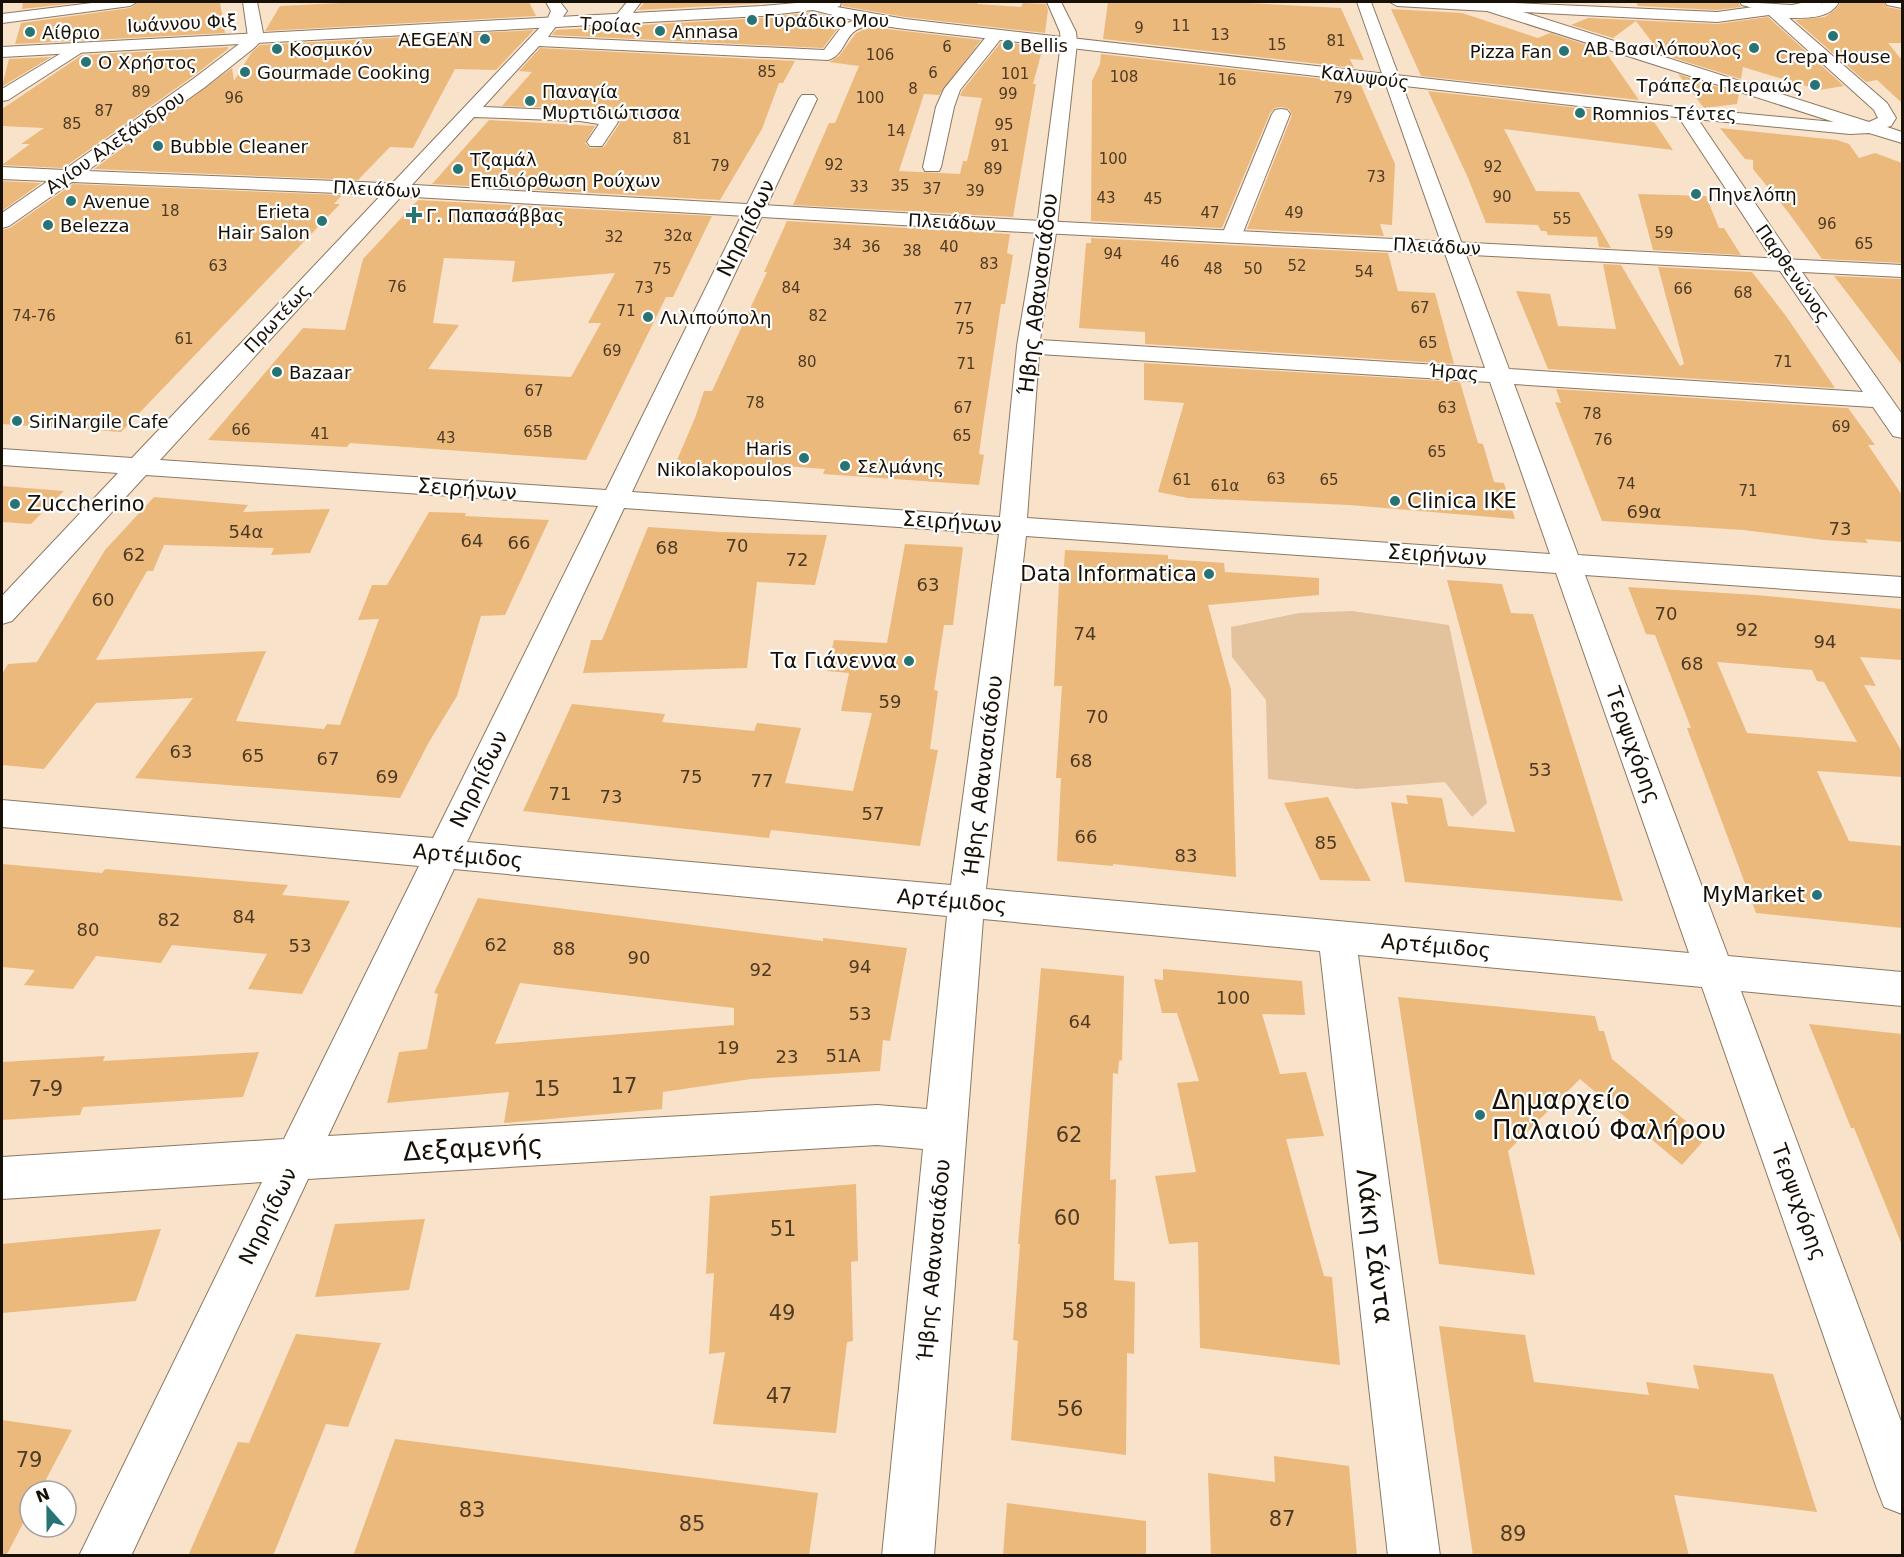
<svg xmlns="http://www.w3.org/2000/svg" width="1904" height="1557" viewBox="0 0 1904 1557" font-family="'DejaVu Sans',sans-serif">
<style>
.green{fill:#e3c29e}
.building{fill:#ecb97d;fill-rule:evenodd}
.lines{fill:none;stroke-linecap:round;stroke-linejoin:round}
.street-casing{stroke:#8c7862;stroke-width:2}
.secondary-casing{stroke:#8c7862;stroke-width:2}
.street{fill:#fff;fill-rule:evenodd}
.secondary{fill:#fff;fill-rule:evenodd}
.poi-dot{fill:#287373;stroke:#fff;stroke-width:2}
.labels{text-anchor:middle;dominant-baseline:central;stroke-width:4.5;stroke-linejoin:round;paint-order:stroke}
.far-number-label{font-size:15px;fill:#4c3a24}
.far-poi-label{font-size:18px;fill:#171007;stroke:#fff;text-anchor:start}
.far-street-label{font-size:18px;fill:#171007;stroke:#fff}
.number-label{font-size:18px;fill:#4c3a24}
.street-label{font-size:21px;fill:#171007;stroke:#fff}
.poi-label{font-size:21px;fill:#171007;stroke:#fff;text-anchor:end}
.near-number-label{font-size:21px;fill:#4c3a24}
.near-poi-label{font-size:26px;fill:#171007;stroke:#fff;text-anchor:start}
.near-street-label{font-size:26px;fill:#171007;stroke:#fff}
</style>
<rect width="100%" height="100%" fill="#f9e2ca"/>
<path class="green" d="M1352 611 1449 625 1487 803 1472 817 1445 782 1357 789 1268 779 1266 700 1232 657 1231 627 1299 613Z"/>
<path class="building" d="M23 2H86L22 9Z
M139 2H220L225 33 15 44 21 23 130 8Z
M362 2H529L536 16 265 31 280 6Z
M645 2H788L638 10Z
M843 2H976L978 4 1021 7 1023 3 1046 4 1048 10 1045 33 905 17 842 6Z
M1108 2H1227L1341 8 1364 60 1350 59 1354 68 1103 39Z
M1636 2H1738L1741 7 1717 10 1638 6Z
M1841 2H1883L1887 7 1902 10V43H1888L1902 60V103L1877 80 1866 82 1795 20 1825 17 1836 9Z
M1391 9 1462 13 1538 38 1550 33 1605 51 1639 100 1421 76Z
M813 12 847 21 841 24 823 48 552 35 556 30 762 18Z
M1768 17 1844 86 1819 90 1743 67 1741 79 1661 54 1636 21 1613 38 1571 25 1588 18 1717 24Z
M870 27 981 40 939 95 924 94 899 171 960 174 963 161H967L982 98 960 96 962 91 1001 42 1043 47 1033 84H1036L1013 217 793 205 829 123H835L859 66 829 62 839 56 856 33Z
M534 30 496 70 455 69 413 148 390 147 358 180 94 169 232 68 234 81 251 53 260 45Z
M228 47V49L192 77 63 168 2 165 30 144H21L44 128 2 126V109L82 55Z
M540 48 795 61 783 83H779L762 129 720 200 432 184 489 120 595 126 585 143 590 148 604 147 620 123 613 114 580 109 502 106 532 72 519 71Z
M1101 54 1360 83 1395 164 1392 225 1380 224 1384 236 1247 229 1292 115 1289 109 1281 107 1275 108 1270 113 1222 228 1091 221 1092 81 1100 64Z
M51 57 3 86H2L9 59Z
M1678 74 1739 94 1737 104 1704 108Z
M1428 91 1650 116 1673 150 1504 129 1536 191 1579 192 1611 248 1599 247 1597 237 1548 235 1546 231H1541L1538 225 1486 223 1468 178Z
M1720 128 1837 140 1849 144 1859 158 1875 153 1902 163V263L1822 259 1788 212 1753 169V160L1745 159Z
M2 181 41 183 2 211Z
M73 184 342 195 334 204H340L121 432 2 424V230L10 228Z
M1638 194 1706 196 1719 228H1724L1741 255 1653 250Z
M418 200 712 216 673 297H666L586 460 350 443 347 447 208 440 303 328 345 330 363 259ZM444 258 515 261 512 282 615 273 588 323H601L571 377 428 369 459 325 433 323Z
M787 221 1010 234 1007 253 1013 255 1005 304H1001L983 425 979 454 984 455 979 485 823 474 825 469 755 464 751 473 674 467 695 418 704 391H712L767 272H764Z
M1091 238 1388 253 1398 291 1435 293 1454 364 1145 344V332L1079 328 1086 243H1091Z
M1603 264 1621 265 1680 366 1684 364 1658 267 1752 272 1786 316 1835 388 1548 369 1516 291 1550 294 1558 326 1616 329Z
M1834 276 1902 279V365L1851 298Z
M1144 363 1460 382 1478 443 1483 444 1494 482 1504 483 1515 519 1349 505 1188 498 1158 492 1184 403 1144 400Z
M1556 389 1848 408 1875 445H1868L1902 495V542L1865 539 1868 543 1824 540 1743 530 1602 521 1555 402 1561 403Z
M2 486 64 491 31 524 2 522Z
M154 497 248 505 243 512 330 509 310 553 271 555 274 548 164 545 153 571H147L96 660 266 651 236 721 324 729 327 724 340 725 379 619 358 620 372 585H387L429 512 466 513 465 516 549 520 505 615 481 616 457 696 429 742 400 798 135 778 193 698 96 703 44 769 2 765V674L8 664 37 662 105 550Z
M648 527 721 532 827 535 815 585 757 582 747 668 583 673 591 640H602Z
M905 544 963 547 953 625H944L934 690 938 691 930 749 938 750 920 846 771 830 769 838 523 811 572 704 665 714 662 722 754 731 757 723 801 728 785 783 853 791 872 713 841 711 849 673 827 671 834 640 887 643Z
M1065 550 1168 555V559L1224 563 1225 572 1319 578V595L1208 605 1231 690 1236 877 1113 864V866L1057 861 1061 778H1056L1062 686H1054L1059 582H1063Z
M1447 580 1502 584 1511 613 1533 614 1623 901 1405 882 1391 802 1408 804 1406 795 1442 798 1448 826 1515 832Z
M1628 587 1756 595 1902 609V660L1860 657 1876 686 1864 685 1902 752V777L1817 771 1849 841 1902 846V928L1756 913 1687 728H1691L1655 635 1646 634ZM1717 662 1812 670 1817 681 1824 682 1857 742 1747 733Z
M1328 797 1371 881 1320 880 1284 803Z
M2 864 102 873 105 869 288 885 282 895 350 901 302 994 248 989 267 954 172 945 161 963 96 956 73 989 24 985 35 970 2 967Z
M478 898 823 941V938L907 948 890 1041 883 1040 880 1071 751 1079 663 1092 662 1109 504 1123 509 1092 387 1103 399 1052 427 1049 438 994 434 993ZM520 983 734 1008V1025L495 1044Z
M1041 968 1124 976 1122 1060 1119 1061 1118 1074 1113 1073 1110 1180 1116 1179 1114 1280 1135 1282 1134 1354 1127 1353 1126 1455 1011 1440 1018 1341 1013 1340 1020 1244H1018Z
M1163 969 1302 981 1305 1015 1262 1014 1280 1074 1306 1072 1324 1136 1286 1139 1324 1276 1332 1277 1340 1365 1200 1348 1198 1242 1169 1244 1155 1176 1196 1172 1177 1083 1199 1081 1177 1013H1162L1154 979 1163 980Z
M1398 997 1595 1016 1599 1031H1604L1612 1059 1706 1138 1682 1165 1580 1079 1508 1151 1535 1275 1439 1264Z
M1809 1024 1902 1034V1245L1854 1128H1851Z
M259 1052 243 1097 83 1107 80 1115 2 1120V1062L105 1056 103 1061Z
M856 1184 858 1261 851 1262 853 1341 847 1342 836 1433 713 1424 725 1352 709 1354 714 1273 706 1274 710 1196Z
M425 1219 409 1290 315 1297 335 1224Z
M161 1229 136 1301 2 1313V1244Z
M1439 1326 1525 1335 1534 1382 1649 1395 1646 1382 1699 1389 1693 1365 1773 1374 1817 1512 1674 1495 1689 1556H1473Z
M296 1334 381 1343 348 1427 326 1424 273 1556H188L238 1442 249 1443Z
M2 1420 72 1430 40 1491H30V1510L6 1556H2Z
M395 1439 818 1493 809 1556H353Z
M1274 1456 1349 1466 1357 1556H1211L1208 1473 1275 1482Z
M1007 1503 1146 1521V1556H1003Z"/>
<g class="lines">
<defs>
<path id="street" d="M100 2H137L130 6 2 23V14Z
M243 2H257L264 38 254 48 248 50 240 45 248 37Z
M546 2H560L567 11 548 37 824 50 843 25 869 14 877 19C871 26 862 26 855 31 844 39 843 56 828 60L539 46 483 107 580 111 613 116 618 122 602 146H590L587 142 599 124 580 121 474 117 160 460 606 490 799 99 802 95H814L817 99 632 492 1000 517 1017 346 1037 226 1061 43 1060 32 1047 2H1061L1076 32 1077 43 1057 226 1040 340 1485 368 1357 2H1371L1509 369 1863 392 1776 265 1676 113 1679 109H1691L1795 262 1902 414V438L1893 436 1873 407 1514 384 1578 555 1902 577V597L1585 575 1728 956 1902 972V1006L1741 991 1902 1424V1514L1884 1507 1877 1489 1702 987 1358 955 1440 1556H1388L1320 951 983 919 934 1556H882L923 1149 877 1145 308 1179 131 1556H79L262 1182 2 1199V1157L284 1139 419 866 2 827V800L433 838 598 506 146 475 12 621 2 624V596L118 473 2 465V449L132 458 547 20 551 11ZM1039 354 1490 382 1550 554 1027 518ZM624 508 999 534 951 885 467 842ZM1026 536 1556 573 1689 953 986 889ZM454 869 947 916 927 1109 877 1105 328 1136Z
M627 2H641L627 21H617L614 18Z
M1740 2 1792 5 1806 2H1823C1805 24 1764 11 1742 5Z
M1885 2H1902V8L1887 5Z
M996 30 1004 35 960 90 954 107 941 167 939 171H925L923 167 936 107 944 89 990 32Z
M78 43 86 48 84 51 8 100 2 101V89Z
M1281 109 1287 110 1290 114 1242 235 1239 239H1225L1222 235 1272 114 1275 110Z"/>
<path id="secondary" d="M808 2H841L840 6 837 7 905 19 1685 108 1834 122 1487 11 1397 6 1390 2H1489L1717 12 1761 6 1812 8 1825 2H1839C1830 19 1807 18 1789 18L1887 103 1896 118 1891 126 1887 127 1902 132V143L1869 133 1850 134 1685 118 905 29 869 24 813 10 762 16 255 43 254 48 205 87 87 171 362 182 1023 220 1902 265V277L1023 232 362 194 72 182 9 226 2 228V213L48 181 2 179V167L64 170 193 79 239 44 2 57V47L762 6ZM1523 12 1717 22 1769 15 1874 110 1878 118 1869 122Z"/>
</defs>
<use href="#street" class="street-casing"/>
<use href="#secondary" class="secondary-casing"/>
<use href="#street" class="street"/>
<use href="#secondary" class="secondary"/>
</g>
<g class="poi-dot">
<circle cx="752" cy="20" r="6"/>
<circle cx="660" cy="31" r="6"/>
<circle cx="30" cy="32" r="6"/>
<circle cx="1833" cy="36" r="6"/>
<circle cx="485" cy="39" r="6"/>
<circle cx="1008" cy="45" r="6"/>
<circle cx="1754" cy="48" r="6"/>
<circle cx="277" cy="49" r="6"/>
<circle cx="1564" cy="51" r="6"/>
<circle cx="86" cy="62" r="6"/>
<circle cx="245" cy="72" r="6"/>
<circle cx="1815" cy="85" r="6"/>
<circle cx="530" cy="101" r="6"/>
<circle cx="1580" cy="113" r="6"/>
<circle cx="158" cy="146" r="6"/>
<circle cx="458" cy="169" r="6"/>
<circle cx="1696" cy="194" r="6"/>
<circle cx="71" cy="201" r="6"/>
<path d="M411 206h6v6h6v6h-6v6h-6v-6h-6v-6h6z"/>
<circle cx="322" cy="221" r="6"/>
<circle cx="48" cy="225" r="6"/>
<circle cx="648" cy="317" r="6"/>
<circle cx="277" cy="372" r="6"/>
<circle cx="17" cy="421" r="6"/>
<circle cx="804" cy="458" r="6"/>
<circle cx="845" cy="466" r="6"/>
<circle cx="1395" cy="501" r="6"/>
<circle cx="15" cy="504" r="6"/>
<circle cx="1209" cy="574" r="6"/>
<circle cx="909" cy="661" r="6"/>
<circle cx="1817" cy="895" r="6"/>
<circle cx="1480" cy="1115" r="6"/>
</g>
<g class="labels">
<g class="far-number-label">
<text x="1181" y="26">11</text>
<text x="1139" y="28">9</text>
<text x="1220" y="35">13</text>
<text x="1336" y="41">81</text>
<text x="1277" y="45">15</text>
<text x="947" y="47">6</text>
<text x="880" y="55">106</text>
<text x="767" y="72">85</text>
<text x="933" y="73">6</text>
<text x="1015" y="74">101</text>
<text x="1124" y="77">108</text>
<text x="1227" y="80">16</text>
<text x="913" y="89">8</text>
<text x="141" y="92">89</text>
<text x="1008" y="94">99</text>
<text x="234" y="98">96</text>
<text x="870" y="98">100</text>
<text x="1343" y="98">79</text>
<text x="104" y="111">87</text>
<text x="72" y="124">85</text>
<text x="1004" y="125">95</text>
<text x="896" y="131">14</text>
<text x="682" y="139">81</text>
<text x="1000" y="146">91</text>
<text x="1113" y="159">100</text>
<text x="834" y="165">92</text>
<text x="720" y="166">79</text>
<text x="1493" y="167">92</text>
<text x="993" y="169">89</text>
<text x="1376" y="177">73</text>
<text x="900" y="186">35</text>
<text x="859" y="187">33</text>
<text x="932" y="189">37</text>
<text x="975" y="191">39</text>
<text x="1502" y="197">90</text>
<text x="1106" y="198">43</text>
<text x="1153" y="199">45</text>
<text x="170" y="211">18</text>
<text x="1210" y="213">47</text>
<text x="1294" y="213">49</text>
<text x="1562" y="219">55</text>
<text x="1827" y="224">96</text>
<text x="1664" y="233">59</text>
<text x="678" y="236">32α</text>
<text x="614" y="237">32</text>
<text x="1864" y="244">65</text>
<text x="842" y="245">34</text>
<text x="871" y="247">36</text>
<text x="949" y="247">40</text>
<text x="912" y="251">38</text>
<text x="1113" y="254">94</text>
<text x="1170" y="262">46</text>
<text x="989" y="264">83</text>
<text x="218" y="266">63</text>
<text x="1297" y="266">52</text>
<text x="662" y="269">75</text>
<text x="1213" y="269">48</text>
<text x="1253" y="269">50</text>
<text x="1364" y="272">54</text>
<text x="397" y="287">76</text>
<text x="644" y="288">73</text>
<text x="791" y="288">84</text>
<text x="1683" y="289">66</text>
<text x="1743" y="293">68</text>
<text x="1420" y="308">67</text>
<text x="963" y="309">77</text>
<text x="626" y="311">71</text>
<text x="34" y="316">74-76</text>
<text x="818" y="316">82</text>
<text x="965" y="329">75</text>
<text x="184" y="339">61</text>
<text x="1428" y="343">65</text>
<text x="612" y="351">69</text>
<text x="807" y="362">80</text>
<text x="1783" y="362">71</text>
<text x="966" y="364">71</text>
<text x="534" y="391">67</text>
<text x="755" y="403">78</text>
<text x="963" y="408">67</text>
<text x="1447" y="408">63</text>
<text x="1592" y="414">78</text>
<text x="1841" y="427">69</text>
<text x="241" y="430">66</text>
<text x="538" y="432">65Β</text>
<text x="320" y="434">41</text>
<text x="962" y="436">65</text>
<text x="446" y="438">43</text>
<text x="1603" y="440">76</text>
<text x="1437" y="452">65</text>
<text x="1276" y="479">63</text>
<text x="1182" y="480">61</text>
<text x="1329" y="480">65</text>
<text x="1626" y="484">74</text>
<text x="1225" y="486">61α</text>
<text x="1748" y="491">71</text>
</g>
<g class="far-poi-label">
<text x="764" y="20">Γυράδικο Μου</text>
<text x="672" y="31">Annasa</text>
<text x="42" y="32">Αίθριο</text>
<text x="473" y="39" text-anchor="end">AEGEAN</text>
<text x="1020" y="45">Bellis</text>
<text x="1742" y="48" text-anchor="end">ΑΒ Βασιλόπουλος</text>
<text x="289" y="49">Κοσμικόν</text>
<text x="1552" y="51" text-anchor="end">Pizza Fan</text>
<text x="1833" y="56" text-anchor="middle">Crepa House</text>
<text x="98" y="62">Ο Χρήστος</text>
<text x="257" y="72">Gourmade Cooking</text>
<text x="1803" y="85" text-anchor="end">Τράπεζα Πειραιώς</text>
<text x="542" y="91">Παναγία<tspan x="542" dy="21">Μυρτιδιώτισσα</tspan></text>
<text x="1592" y="113">Romnios Τέντες</text>
<text x="170" y="146">Bubble Cleaner</text>
<text x="470" y="159">Τζαμάλ<tspan x="470" dy="21">Επιδιόρθωση Ρούχων</tspan></text>
<text x="1708" y="194">Πηνελόπη</text>
<text x="83" y="201">Avenue</text>
<text x="310" y="211" text-anchor="end">Erieta<tspan x="310" dy="21">Hair Salon</tspan></text>
<text x="426" y="215">Γ. Παπασάββας</text>
<text x="60" y="225">Belezza</text>
<text x="660" y="317">Λιλιπούπολη</text>
<text x="289" y="372">Bazaar</text>
<text x="29" y="421">SiriNargile Cafe</text>
<text x="792" y="448" text-anchor="end">Haris<tspan x="792" dy="21">Nikolakopoulos</tspan></text>
<text x="857" y="466">Σελμάνης</text>
</g>
<g class="far-street-label">
<text transform="translate(182 23) rotate(-3)">Ιωάννου Φιξ</text>
<text transform="translate(611 25) rotate(3)">Τροίας</text>
<text transform="translate(1365 77) rotate(7)">Καλυψούς</text>
<text transform="translate(115 142) rotate(-35)">Αγίου Αλεξάνδρου</text>
<text transform="translate(377 189) rotate(3)">Πλειάδων</text>
<text transform="translate(952 222) rotate(3)">Πλειάδων</text>
<text transform="translate(1437 246) rotate(3)">Πλειάδων</text>
<text transform="translate(1793 273) rotate(55)">Παρθενώνος</text>
<text transform="translate(277 318) rotate(-47)">Πρωτέως</text>
<text transform="translate(1454 372) rotate(4)">Ήρας</text>
</g>
<g class="number-label">
<text x="1644" y="511">69α</text>
<text x="1840" y="528">73</text>
<text x="246" y="531">54α</text>
<text x="472" y="540">64</text>
<text x="519" y="542">66</text>
<text x="737" y="545">70</text>
<text x="667" y="547">68</text>
<text x="134" y="554">62</text>
<text x="797" y="559">72</text>
<text x="928" y="584">63</text>
<text x="103" y="599">60</text>
<text x="1666" y="613">70</text>
<text x="1747" y="629">92</text>
<text x="1085" y="633">74</text>
<text x="1825" y="641">94</text>
<text x="1692" y="663">68</text>
<text x="890" y="701">59</text>
<text x="1097" y="716">70</text>
<text x="181" y="751">63</text>
<text x="253" y="755">65</text>
<text x="328" y="758">67</text>
<text x="1081" y="760">68</text>
<text x="1540" y="769">53</text>
<text x="387" y="776">69</text>
<text x="691" y="776">75</text>
<text x="762" y="780">77</text>
<text x="560" y="793">71</text>
<text x="611" y="796">73</text>
<text x="873" y="813">57</text>
<text x="1086" y="836">66</text>
<text x="1326" y="842">85</text>
<text x="1186" y="855">83</text>
<text x="244" y="916">84</text>
<text x="169" y="919">82</text>
<text x="88" y="929">80</text>
<text x="496" y="944">62</text>
<text x="300" y="945">53</text>
<text x="564" y="948">88</text>
<text x="639" y="957">90</text>
<text x="860" y="966">94</text>
<text x="761" y="969">92</text>
<text x="1233" y="997">100</text>
<text x="860" y="1013">53</text>
<text x="1080" y="1021">64</text>
<text x="728" y="1047">19</text>
<text x="843" y="1055">51A</text>
<text x="787" y="1056">23</text>
</g>
<g class="street-label">
<text transform="translate(746 228) rotate(-64)">Νηρηίδων</text>
<text transform="translate(1038 294) rotate(-83)">Ήβης Αθανασιάδου</text>
<text transform="translate(467 489) rotate(4)">Σειρήνων</text>
<text transform="translate(952 522) rotate(4)">Σειρήνων</text>
<text transform="translate(1437 555) rotate(4)">Σειρήνων</text>
<text transform="translate(1633 745) rotate(70)">Τερψιχόρης</text>
<text transform="translate(983 776) rotate(-83)">Ήβης Αθανασιάδου</text>
<text transform="translate(479 779) rotate(-64)">Νηρηίδων</text>
<text transform="translate(468 856) rotate(5)">Αρτέμιδος</text>
<text transform="translate(952 901) rotate(5)">Αρτέμιδος</text>
<text transform="translate(1436 946) rotate(5)">Αρτέμιδος</text>
<text transform="translate(1799 1202) rotate(70)">Τερψιχόρης</text>
<text transform="translate(268 1216) rotate(-64)">Νηρηίδων</text>
<text transform="translate(934 1260) rotate(-85)">Ήβης Αθανασιάδου</text>
</g>
<g class="poi-label">
<text x="1407" y="501" text-anchor="start">Clinica ΙΚΕ</text>
<text x="27" y="504" text-anchor="start">Zuccherino</text>
<text x="1197" y="574">Data Informatica</text>
<text x="897" y="661">Τα Γιάνεννα</text>
<text x="1805" y="895">MyMarket</text>
</g>
<g class="near-number-label">
<text x="624" y="1086">17</text>
<text x="46" y="1089">7-9</text>
<text x="547" y="1089">15</text>
<text x="1069" y="1135">62</text>
<text x="1067" y="1218">60</text>
<text x="783" y="1229">51</text>
<text x="1075" y="1311">58</text>
<text x="782" y="1313">49</text>
<text x="779" y="1396">47</text>
<text x="1070" y="1409">56</text>
<text x="29" y="1460">79</text>
<text x="472" y="1510">83</text>
<text x="1282" y="1519">87</text>
<text x="692" y="1524">85</text>
<text x="1513" y="1534">89</text>
</g>
<g class="near-poi-label">
<text x="1492" y="1100">Δημαρχείο<tspan x="1492" dy="30">Παλαιού Φαλήρου</tspan></text>
</g>
<g class="near-street-label">
<text transform="translate(473 1148) rotate(-3)">Δεξαμενής</text>
<text transform="translate(1375 1246) rotate(83)">Λάκη Σάντα</text>
</g>
</g>
<rect width="1904" height="1557" fill="none" stroke="#171007" stroke-width="6"/>
<g transform="translate(48 1509) rotate(339)"><circle r="28" fill="#ffffff" stroke="#a29f9c" stroke-width="1.5"/>
<path d="M0-4.5L10 22L0 15L-10 22Z" fill="#287373"/>
<text y="-9" font-size="16" font-weight="bold" text-anchor="middle" fill="#171007">N</text>
</g>
</svg>
